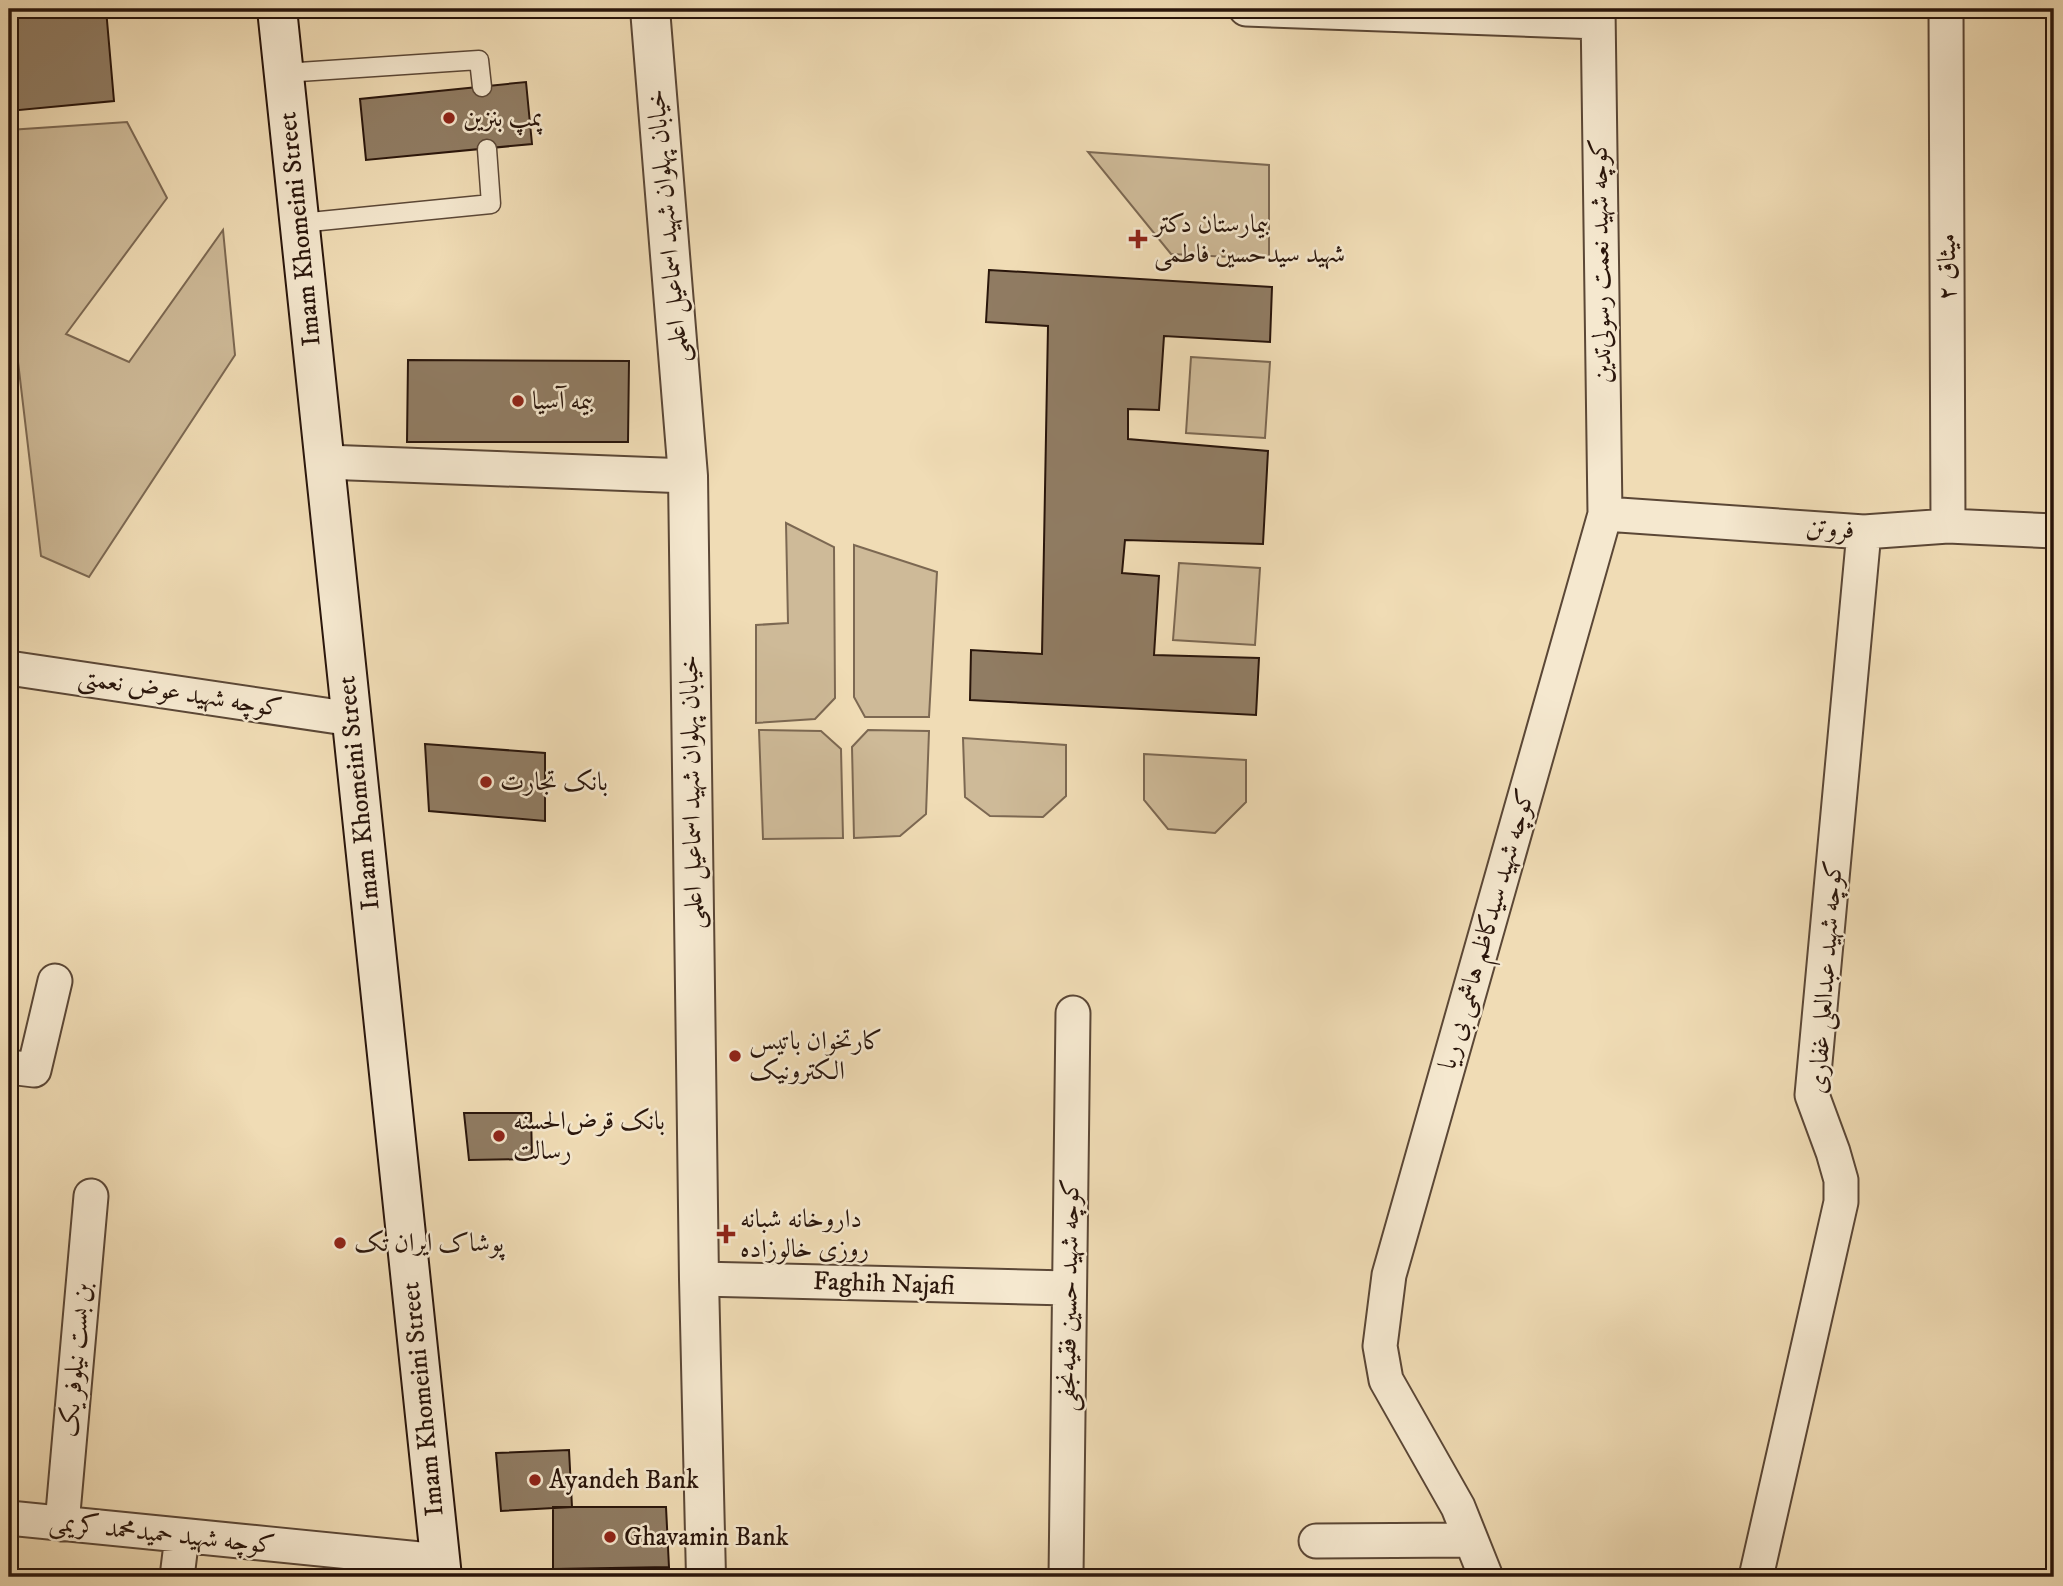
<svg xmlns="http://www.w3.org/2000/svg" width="2063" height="1586" viewBox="0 0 2063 1586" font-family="'IM FELL DW Pica',Amiri,serif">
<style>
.green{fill:#ceba98;stroke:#7c6852;stroke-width:2}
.building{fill:#907c63;stroke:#29150b;stroke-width:2}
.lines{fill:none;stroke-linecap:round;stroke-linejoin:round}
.service-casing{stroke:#5b4736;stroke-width:21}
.minor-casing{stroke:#5b4736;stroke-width:37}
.tertiary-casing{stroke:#5b4736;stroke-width:42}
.secondary-casing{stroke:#29150b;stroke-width:42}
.service{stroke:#f5e8cf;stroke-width:18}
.minor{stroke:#f5e8cf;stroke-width:33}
.tertiary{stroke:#f5e8cf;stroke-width:38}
.secondary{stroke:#f5e8cf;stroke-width:38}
.poi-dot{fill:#8f2418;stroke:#f5e8cf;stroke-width:2.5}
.labels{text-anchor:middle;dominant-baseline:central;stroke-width:5;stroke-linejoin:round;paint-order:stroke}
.poi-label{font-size:26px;fill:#29150b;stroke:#f5e8cf;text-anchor:start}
.street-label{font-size:26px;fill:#29150b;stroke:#f5e8cf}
</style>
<rect width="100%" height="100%" fill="#f0dcb5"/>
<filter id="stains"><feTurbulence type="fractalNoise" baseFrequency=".00286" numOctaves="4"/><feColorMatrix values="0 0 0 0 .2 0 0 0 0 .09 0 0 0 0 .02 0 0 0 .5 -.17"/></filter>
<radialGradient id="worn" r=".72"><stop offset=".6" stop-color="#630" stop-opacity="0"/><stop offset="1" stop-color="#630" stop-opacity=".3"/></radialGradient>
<path class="green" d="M127 122 167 198 66 334 129 362 223 230 235 355 89 577 41 556 16 345 9 352V233L18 224 9 214V130Z
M1088 152 1269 165V259L1171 254Z
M1191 357 1270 362 1265 438 1186 433Z
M786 523 834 547 835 698 815 719 756 723V625L788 623Z
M854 545 937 572 929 717H865L854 697Z
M1179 563 1260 568 1255 645 1173 640Z
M759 730 821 731 841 749 843 838 763 839Z
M868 730 929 731 926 814 900 836 854 838 852 747Z
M963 738 1066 745V796L1043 817 990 816 965 797Z
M1144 754 1246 760V802L1215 833 1168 829 1144 800Z"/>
<path class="building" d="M9 9H106L114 101 9 111Z
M526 82 532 144 366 160 360 99Z
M989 270 1272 287 1270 342 1164 336 1159 410 1128 409V439L1268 451 1263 544 1125 540 1122 573 1159 576 1154 655 1259 658 1256 715 970 700 971 650 1042 654 1048 326 986 322Z
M408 360 629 361 628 442H407Z
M425 744 545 753V821L429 811Z
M464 1113H531L532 1159 469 1160Z
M569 1450 572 1507 501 1511 496 1453Z
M553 1507H666L669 1567 553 1569Z"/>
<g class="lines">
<defs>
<path id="service" d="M284 73 479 60 482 87
M300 223 491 204 487 149"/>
<path id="minor" d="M1246 9 1598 22
M1946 9 1948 526
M325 462 688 476
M1605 514 1864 532 1948 526 2054 531
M9 668 352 719
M9 1067 34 1070 55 981
M699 1279 1068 1288
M9 1518 440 1561
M62 1524 91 1196
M1316 1541 1471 1540
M177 1577 182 1536
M1066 1577 1073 1013
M1486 1577 1458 1507 1386 1380 1380 1346 1389 1275 1605 514 1598 9
M1756 1577 1841 1202V1180L1833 1152 1812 1095 1864 532"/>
<path id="tertiary" d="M650 9 688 476 699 1279 706 1577"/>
<path id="secondary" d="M277 9 442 1577"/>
</defs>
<use href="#service" class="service-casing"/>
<use href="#minor" class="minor-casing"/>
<use href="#tertiary" class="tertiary-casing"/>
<use href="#secondary" class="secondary-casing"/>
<use href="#service" class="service"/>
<use href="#minor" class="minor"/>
<use href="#tertiary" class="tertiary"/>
<use href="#secondary" class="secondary"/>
</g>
<g class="poi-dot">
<circle cx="449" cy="118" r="7"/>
<path d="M1134.5 228.5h7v7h7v7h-7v7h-7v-7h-7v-7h7z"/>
<circle cx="518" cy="401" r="7"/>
<circle cx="486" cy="782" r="7"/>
<circle cx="735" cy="1056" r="7"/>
<circle cx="499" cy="1136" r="7"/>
<path d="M722.5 1223.5h7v7h7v7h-7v7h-7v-7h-7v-7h7z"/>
<circle cx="340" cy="1243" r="7"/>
<circle cx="535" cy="1480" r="7"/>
<circle cx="610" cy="1537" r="7"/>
</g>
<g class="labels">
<g class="poi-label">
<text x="463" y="118">پمپ بنزین</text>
<text x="1154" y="224">بیمارستان دکتر<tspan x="1154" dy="30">شهید سیدحسین فاطمی</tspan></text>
<text x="532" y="401">بیمه آسیا</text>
<text x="500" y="782">بانک تجارت</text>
<text x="749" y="1041">کارتخوان باتیس<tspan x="749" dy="30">الکترونیک</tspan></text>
<text x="513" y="1121">بانک قرض‌الحسنه<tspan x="513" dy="30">رسالت</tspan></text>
<text x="740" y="1219">داروخانه شبانه<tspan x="740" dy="30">روزی خالوزاده</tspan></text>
<text x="354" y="1243">پوشاک ایران تک</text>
<text x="549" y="1480">Ayandeh Bank</text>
<text x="624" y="1537">Ghavamin Bank</text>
</g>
<g class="street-label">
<text transform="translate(668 226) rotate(-95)">خیابان پهلوان شهید اسماعیل اعلمی</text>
<text transform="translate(300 229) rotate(-96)">Imam Khomeini Street</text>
<text transform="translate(1601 261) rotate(-91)">کوچه شهید نعمت رسولی‌تدین</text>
<text transform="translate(1947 267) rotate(-90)">میثاق ۲</text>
<text transform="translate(1830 529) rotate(4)">فروتن</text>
<text transform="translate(180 693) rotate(9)">کوچه شهید عوض نعمتی</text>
<text transform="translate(692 792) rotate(-91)">خیابان پهلوان شهید اسماعیل اعلمی</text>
<text transform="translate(359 793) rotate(-96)">Imam Khomeini Street</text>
<text transform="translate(1487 929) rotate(-74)">کوچه شهید سیدکاظم هاشمی بی ریا</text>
<text transform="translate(1826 977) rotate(-86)">کوچه شهید عبدالعلی غفاری</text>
<text transform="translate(884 1284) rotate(2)">Faghih Najafi</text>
<text transform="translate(1069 1295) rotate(-89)">کوچه شهید حسین فقیه‌نجفی</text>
<text transform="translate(76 1360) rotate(-85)">بن بست نیلوفر یک</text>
<text transform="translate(423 1399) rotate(-96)">Imam Khomeini Street</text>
<text transform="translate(162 1534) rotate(6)">کوچه شهید حمیدمحمد کریمی</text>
</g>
</g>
<rect width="2063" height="1586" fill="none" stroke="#f0dcb5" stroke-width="35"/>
<rect x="10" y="10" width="2042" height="1565" fill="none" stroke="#29150b" stroke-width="3.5"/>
<rect x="18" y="18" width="2028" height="1551" fill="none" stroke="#29150b" stroke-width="2"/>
<rect width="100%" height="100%" filter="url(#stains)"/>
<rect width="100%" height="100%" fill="url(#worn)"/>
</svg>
